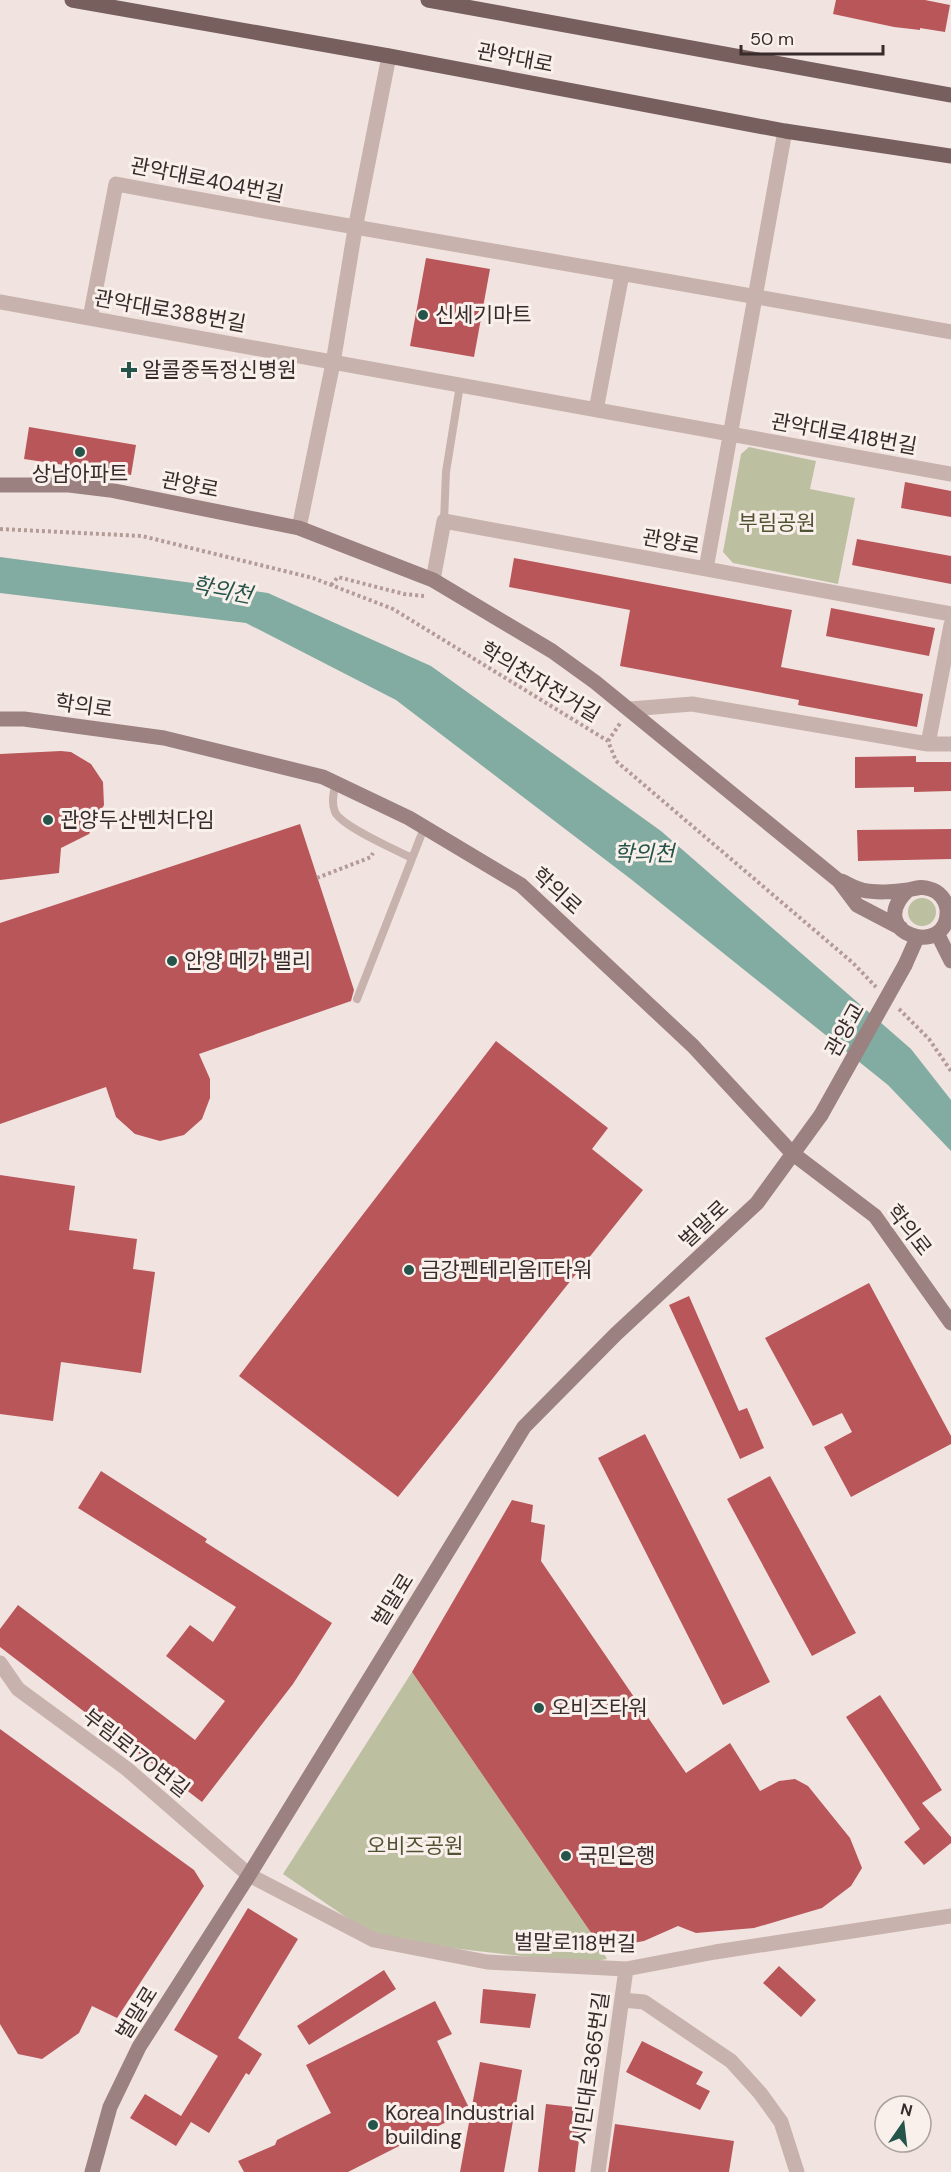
<svg xmlns="http://www.w3.org/2000/svg" width="951" height="2172" viewBox="0 0 951 2172" font-family="'DM Sans','Noto Sans KR',sans-serif">
<style>
.green{fill:#bdbfa1}
.water{fill:#82aba1}
.building{fill:#b9565a}
.lines{fill:none;stroke-linecap:round;stroke-linejoin:round}
.path{stroke:#b49b97;stroke-width:4;stroke-dasharray:3 3;stroke-linecap:butt}
.lane{stroke:#c8b2ad;stroke-width:8}
.street{stroke:#c8b2ad;stroke-width:15}
.secondary{stroke:#9b817f;stroke-width:15}
.primary{stroke:#775f5e;stroke-width:15}
.secondary-bridge{stroke:#9b817f;stroke-width:15}
.poi-dot{fill:#25544a;stroke:#f9f0ec;stroke-width:2}
.labels{text-anchor:middle;dominant-baseline:central;stroke-width:6;stroke-linejoin:round;paint-order:stroke}
.street-label{font-size:21px;fill:#372b2b;stroke:#f9f0ec}
.poi-label{font-size:21px;fill:#372b2b;stroke:#f9f0ec;text-anchor:start}
.park-label{font-size:21px;fill:#505331;stroke:#f9f0ec}
.water-label{font-size:22px;font-style:italic;fill:#25544a;stroke:#f9f0ec}
</style>
<rect width="100%" height="100%" fill="#f1e4e0"/>
<path class="green" d="M749 447 816 461 810 489 855 498 838 584 733 563 723 552 741 454Z
M908 912a14 14 0 1 1 28 0a14 14 0 1 1-28 0Z
M412 1672 596 1940 607 1959 583 1963 398 1942 359 1926 283 1874Z"/>
<path class="water" d="M0 557 268 593 431 666 661 831 911 1049 951 1100V1151L888 1085 632 880 396 700 246 623 0 593Z"/>
<path class="building" d="M836 0H925L950 5 945 32 920 28V30L894 27 833 14Z
M426 258 490 269 474 357 410 346Z
M29 427 136 445 131 475 24 459Z
M905 482 951 491V517L901 508Z
M857 539 951 556V584L852 565Z
M514 558 792 610 781 667 923 694 917 727 798 705 799 700 620 666 630 610 509 587Z
M831 608 935 628 929 656 826 636Z
M61 751 71 752 91 764 103 782 104 805 89 834 61 848 59 873 0 880V754Z
M916 756V762H951V791L914 792V787L855 788V757Z
M300 824 354 990 351 1001 199 1054 210 1079V1098L202 1119 184 1135 160 1141 135 1134 116 1117 106 1087 0 1124V923Z
M951 829V859L858 861 857 830Z
M496 1041 608 1128 592 1149 643 1190 398 1497 239 1376Z
M0 1175 75 1186 69 1230 137 1239 133 1269 155 1272 141 1373 61 1362 53 1421 0 1414Z
M869 1283 951 1436V1444L851 1497 824 1447 852 1432 842 1413 813 1426 765 1338Z
M689 1296 739 1411 747 1408 764 1448 740 1459 669 1305Z
M645 1434 770 1682 723 1705 598 1458Z
M101 1471 207 1539 205 1542 332 1623 293 1684 202 1802 0 1647V1629L18 1605 195 1740 225 1701 166 1656 190 1625 213 1642 236 1607 78 1508Z
M770 1476 856 1633 812 1656 727 1499Z
M512 1500 533 1505 531 1522 545 1525 541 1561 686 1773 730 1743 760 1791 779 1781 795 1779 808 1786 850 1838 862 1868 851 1886 822 1908 754 1928 696 1933 678 1926 644 1941 616 1946 596 1940 412 1672Z
M880 1695 942 1790 922 1803 951 1837V1843L924 1865 904 1842 920 1829 846 1717Z
M0 1729 194 1870 204 1886 117 2018 92 2006 79 2033 42 2059 18 2054 0 2024Z
M248 1908 298 1939 238 2038 262 2054 249 2075 246 2073 209 2133 191 2122 176 2146 130 2118 145 2094 181 2116 218 2056 174 2030Z
M779 1966 816 2000 801 2017 763 1983Z
M384 1970 396 1989 309 2045 297 2026Z
M483 1989 536 1994 530 2028 480 2023Z
M435 2001 452 2034 437 2041 470 2110 348 2172H244L238 2161 275 2145 277 2140 331 2113 306 2065Z
M642 2041 703 2072 696 2084 710 2091 700 2110 626 2072Z
M480 2062 522 2070 504 2172H460Z
M546 2104 583 2108 575 2172H538Z
M615 2124 734 2141 729 2172H608Z"/>
<g class="lines">
<path class="path" d="M0 529 142 536 313 578 393 609 608 741 616 761 853 963 876 987
M331 585 338 577 404 594 424 596
M608 741 621 722
M317 878 371 857 373 853
M899 1009 929 1039 951 1071"/>
<path class="lane" d="M444 521 446 472 460 385
M336 784C333 793 331 802 335 812 341 826 396 850 412 858
M357 999 424 828"/>
<path class="street" d="M0 302 951 474
M90 318 116 184C394 236 673 280 951 332
M596 410 622 274
M299 528 333 363 355 229 389 56
M706 569 785 131
M433 580 444 521 951 614
M630 709 692 704 928 744H951
M928 744 951 625
M0 1663 18 1689 127 1769 249 1875 374 1940 487 1962 626 1969 715 1952 951 1916
M622 2000 644 2002 731 2061 760 2093 781 2122 797 2172
M598 2172 626 1969"/>
<path class="secondary" d="M0 485H69L110 490 299 528 433 580 552 651 595 682 839 881 857 905 901 928
M0 719H24L164 738 323 777 409 818 521 885 693 1046 792 1153 875 1216 951 1323
M841 881C848 884 855 888 862 890 875 893 895 892 908 890 917 888 921 886 930 889 939 891 946 900 947 909 951 960 862 934 908 890
M937 933 951 961
M905 965 917 938
M92 2172 110 2107 139 2047 249 1875 524 1427 616 1334 757 1203 821 1115"/>
<path class="primary" d="M72 0 389 56 785 131 951 156
M428 0 951 95"/>
<path class="secondary-bridge" d="M821 1115 905 965"/>
</g>
<g class="poi-dot">
<circle cx="423" cy="315" r="6"/>
<path d="M126 361h6v6h6v6h-6v6h-6v-6h-6v-6h6z"/>
<circle cx="80" cy="452" r="6"/>
<circle cx="48" cy="820" r="6"/>
<circle cx="172" cy="961" r="6"/>
<circle cx="409" cy="1270" r="6"/>
<circle cx="539" cy="1708" r="6"/>
<circle cx="566" cy="1856" r="6"/>
<circle cx="373" cy="2125" r="6"/>
</g>
<g class="labels">
<g class="street-label">
<text transform="translate(515 58) rotate(11)">관악대로</text>
<text transform="translate(207 180) rotate(11)">관악대로404번길</text>
<text transform="translate(170 311) rotate(10)">관악대로388번길</text>
<text transform="translate(844 434) rotate(10)">관악대로418번길</text>
<text transform="translate(190 485) rotate(11)">관양로</text>
<text transform="translate(671 542) rotate(10)">관양로</text>
<text transform="translate(540 682) rotate(31)">학의천자전거길</text>
<text transform="translate(84 706) rotate(8)">학의로</text>
<text transform="translate(557 891) rotate(42)">학의로</text>
<text transform="translate(845 1030) rotate(-61)">관양교</text>
<text transform="translate(704 1224) rotate(-43)">벌말로</text>
<text transform="translate(909 1230) rotate(52)">학의로</text>
<text transform="translate(393 1600) rotate(-58)">벌말로</text>
<text transform="translate(136 1753) rotate(38)">부림로170번길</text>
<text transform="translate(575 1943) rotate(1)">벌말로118번길</text>
<text transform="translate(137 2013) rotate(-58)">벌말로</text>
<text transform="translate(591 2068) rotate(-82)">시민대로365번길</text>
</g>
<g class="poi-label">
<text x="435" y="315">신세기마트</text>
<text x="142" y="370">알콜중독정신병원</text>
<text x="80" y="474" text-anchor="middle">상남아파트</text>
<text x="60" y="820">관양두산벤처다임</text>
<text x="184" y="961">안양 메가 밸리</text>
<text x="421" y="1270">금강펜테리움IT타워</text>
<text x="551" y="1708">오비즈타워</text>
<text x="578" y="1856">국민은행</text>
<text x="385" y="2113">Korea Industrial<tspan x="385" dy="24">building</tspan></text>
</g>
<g class="park-label">
<text x="777" y="523">부림공원</text>
<text x="415" y="1846">오비즈공원</text>
</g>
<g class="water-label">
<text transform="translate(222 590) rotate(11)">학의천</text>
<text x="644" y="853">학의천</text>
</g>
</g>
<g transform="translate(903 2124) rotate(14)"><circle r="28" fill="#f9f0ec" stroke="#aba19f" stroke-width="1.5"/>
<path d="M0-4.5L10 22L0 15L-10 22Z" fill="#25544a"/>
<text y="-9" font-size="16" font-weight="bold" text-anchor="middle" fill="#372b2b">N</text>
</g>
<path d="M741 45v9h142v-9" fill="none" stroke="#372b2b" stroke-width="3"/>
<text x="750" y="45" font-size="18" fill="#372b2b" stroke="#f9f0ec" stroke-width="4.5" paint-order="stroke">50 m</text>
</svg>
